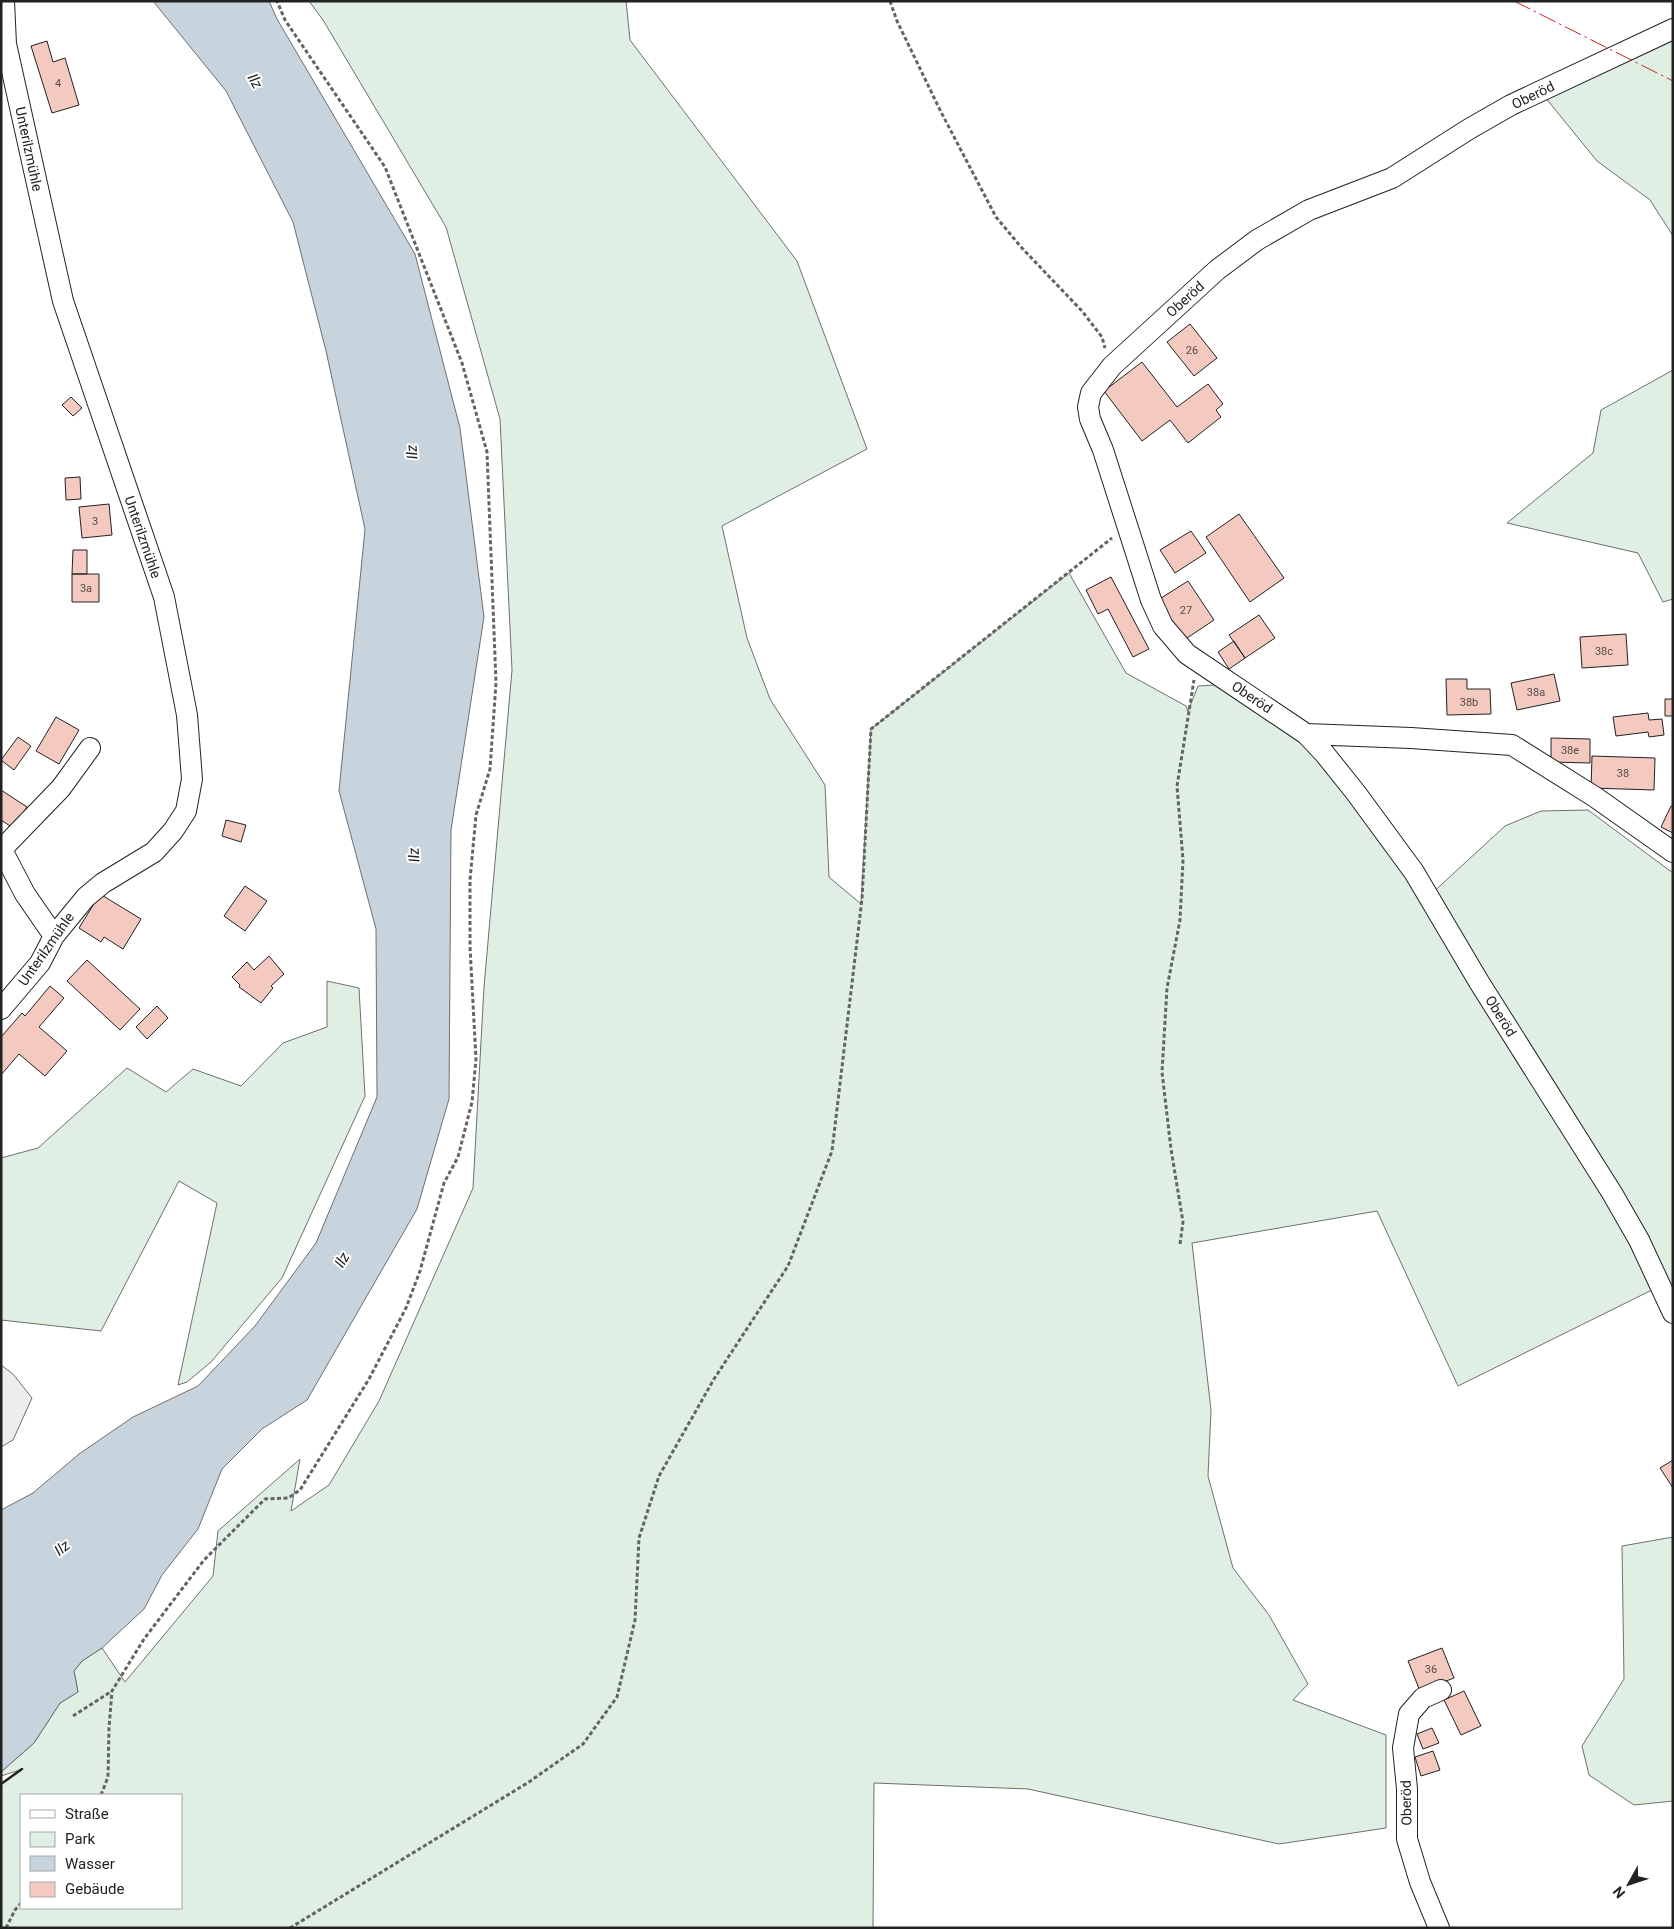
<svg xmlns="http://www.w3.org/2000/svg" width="1674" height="1929" viewBox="0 0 1674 1929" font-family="Roboto,sans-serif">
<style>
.green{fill:#e0efe3;stroke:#6f6f6f;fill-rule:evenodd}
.parking{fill:#ededed;stroke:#6f6f6f}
.water{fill:#c7d3dd;stroke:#6f6f6f}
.building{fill:#f3c9c0;stroke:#222}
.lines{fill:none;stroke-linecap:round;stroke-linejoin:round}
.minor-casing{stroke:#222;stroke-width:22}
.path{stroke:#646464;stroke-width:3;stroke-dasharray:4 2.5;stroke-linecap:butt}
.minor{stroke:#fff;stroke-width:20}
.wall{stroke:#222;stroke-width:2.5}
.power{stroke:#c62828;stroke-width:1;stroke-dasharray:18 4 2.5 4;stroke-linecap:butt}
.labels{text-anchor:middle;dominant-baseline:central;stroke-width:4;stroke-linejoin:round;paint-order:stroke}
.number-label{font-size:11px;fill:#564c4a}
.street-label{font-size:14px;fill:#222;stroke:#fff}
.water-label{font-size:15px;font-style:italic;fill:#222;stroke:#fff}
</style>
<rect width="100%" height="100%" fill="#fff"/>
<path class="green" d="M309 1H626L630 40 797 261 867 449 722 526 747 638 770 699 825 785 829 877 861 904 871 729 1069 573 1126 673 1186 706 1188 711 1198 686 1214 685 1306 734 1429 896 1505 826 1541 811 1588 810 1673 873V1313L1660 1286 1458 1386 1377 1211 1192 1243 1211 1410 1208 1476 1233 1568 1269 1615 1308 1684 1293 1700 1386 1735V1828L1279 1844 1028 1789 874 1783 873 1928H1V1784L20 1770 1 1776V1772L34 1743 60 1703 78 1692 74 1671 82 1661 102 1648 125 1682 213 1576 218 1531 300 1459 291 1511 329 1485 379 1401 473 1188 484 987 512 670 500 419 446 227 323 20ZM21 1795H181V1908H21Z
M1673 29V236L1650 200 1597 161 1540 91Z
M1673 370V599L1663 602 1638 553 1507 523 1593 453 1601 410Z
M327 981 359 988 365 1096 282 1278 211 1362 187 1382 178 1385 217 1203 179 1181 101 1331 1 1320V1158L38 1148 127 1068 166 1092 193 1069 241 1086 283 1043 327 1027Z
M1673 1537V1801L1634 1805 1589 1775 1582 1746 1624 1679 1622 1546Z"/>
<path class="parking" d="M1 1365 13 1374 32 1398 13 1440 1 1447Z"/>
<path class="water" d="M153 1H269L277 19 415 254 460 428 484 617 451 830 449 1099 417 1209 307 1400 262 1429 222 1469 198 1529 162 1575 144 1609 102 1648 82 1661 74 1671 78 1692 60 1703 34 1743 1 1772V1510L33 1493 79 1454 133 1417 198 1386 255 1326 316 1243 377 1097 376 929 339 791 365 529 326 351 293 222 226 91Z"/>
<path class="building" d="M47 41 53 62 65 58 79 105 52 113 31 46Z
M1190 324 1217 358 1194 376 1167 342Z
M1142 362 1177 407 1208 384 1223 404 1216 410 1221 417 1188 443 1170 420 1142 441 1104 391Z
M71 397 82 408 73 416 62 405Z
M80 477 81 499 66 500 65 478Z
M109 504 112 535 82 538 79 507Z
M1239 514 1284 578 1250 602 1206 537Z
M1191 531 1206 553 1175 573 1160 550Z
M73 550H87V574H72Z
M72 574H99V602H72Z
M1111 577 1149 649 1133 657 1108 609 1098 614 1086 590Z
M1188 581 1214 620 1184 640 1158 600Z
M1259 615 1275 638 1245 658 1229 635Z
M1626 634 1628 665 1582 668 1580 637Z
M1234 641 1245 658 1229 669 1218 652Z
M1554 674 1560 701 1517 710 1511 683Z
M1446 679H1467V689H1490L1491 714 1447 715Z
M1665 699H1673V716H1665Z
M1648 713 1649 720 1662 719 1664 735 1649 737 1648 732 1616 736 1613 717Z
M56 717 79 730 59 764 36 751Z
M18 737 31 746 14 770 1 760Z
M1551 738 1590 739V763L1551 762Z
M1592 756 1655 758 1654 790 1591 788Z
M1 790 27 807 13 828 1 820Z
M1671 806 1673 807V833L1661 827Z
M226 820 246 825 241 842 222 836Z
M245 886 267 901 245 931 224 916Z
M100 894 141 919 123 949 104 937 101 942 79 928Z
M269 956 284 974 271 986 273 988 261 1003 239 987 240 985 232 977 247 962 254 970Z
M87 960 140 1009 120 1030 67 981Z
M50 986 64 998 39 1027 67 1051 45 1076 19 1054 1 1075V1037L22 1013 25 1016Z
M157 1006 168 1018 147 1039 136 1027Z
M1673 1460V1488L1660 1468Z
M1442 1648 1454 1678 1420 1691 1408 1661Z
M1464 1691 1481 1726 1461 1735 1444 1700Z
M1432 1728 1439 1743 1423 1749 1417 1734Z
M1433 1751 1440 1770 1421 1776 1415 1757Z"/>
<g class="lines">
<defs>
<path id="minor" d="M1673 29 1511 105 1469 129 1392 178 1309 210 1257 240 1217 270 1112 366 1091 393 1088 407 1090 419 1103 450 1151 600 1163 626 1187 654 1306 734 1324 753 1356 793 1414 872 1479 982 1612 1193 1639 1240 1673 1313
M1306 734 1411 738 1512 745 1595 797 1673 852
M1 848 25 894 54 936
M2 849 61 788 90 748
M1 1009 40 963 54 936 86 897 103 883 154 852 173 831 186 811 192 779 187 715 164 597 63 301 6 44 4 1
M1439 1928 1420 1882 1407 1839V1789L1403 1748 1409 1714 1423 1698 1441 1690"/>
</defs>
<use href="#minor" class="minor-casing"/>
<path class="path" d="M890 1 897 21 941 112 996 217 1021 247 1082 311 1102 337 1105 348
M1180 1244 1183 1222 1171 1149 1162 1072 1167 988 1180 920 1183 860 1177 786 1194 680
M73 1716 112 1691
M101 1795 108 1777 109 1728 112 1691 144 1639 204 1560 265 1499 288 1498 300 1490 369 1379 406 1308 420 1271 444 1183 458 1157 472 1102 476 1059 470 947V880L476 815 490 769 496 683 487 452 462 363 385 167 285 20 277 1
M6 1928 15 1910 21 1903
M290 1928 529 1782 583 1744 617 1697 635 1620 639 1538 659 1476 714 1379 788 1266 832 1151 862 899 871 729 1112 538"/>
<use href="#minor" class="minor"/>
<path class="wall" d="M1 1784 22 1769"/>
<path class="power" d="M1514 1 1673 81"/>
</g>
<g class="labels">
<g class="number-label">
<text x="58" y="83">4</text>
<text x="1192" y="350">26</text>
<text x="95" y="521">3</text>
<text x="86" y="588">3a</text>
<text x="1186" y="610">27</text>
<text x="1604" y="651">38c</text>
<text x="1536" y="692">38a</text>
<text x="1469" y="702">38b</text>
<text x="1570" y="750">38e</text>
<text x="1623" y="773">38</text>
<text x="1431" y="1669">36</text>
</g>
<g class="street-label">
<text transform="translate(1533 95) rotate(-26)">Oberöd</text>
<text transform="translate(29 149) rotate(78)">Unterilzmühle</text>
<text transform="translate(1185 299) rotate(-42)">Oberöd</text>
<text transform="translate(143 537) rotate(71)">Unterilzmühle</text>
<text transform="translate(1252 697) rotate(34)">Oberöd</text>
<text transform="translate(46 949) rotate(-55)">Unterilzmühle</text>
<text transform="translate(1501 1016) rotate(58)">Oberöd</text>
<text transform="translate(1406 1803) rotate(-91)">Oberöd</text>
</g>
<g class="water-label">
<text transform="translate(255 81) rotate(60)">Ilz</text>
<text transform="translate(412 452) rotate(-95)">Ilz</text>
<text transform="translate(414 855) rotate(-95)">Ilz</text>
<text transform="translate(342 1260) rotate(-60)">Ilz</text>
<text transform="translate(62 1548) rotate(-38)">Ilz</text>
</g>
</g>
<rect width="1674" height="1929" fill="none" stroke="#222222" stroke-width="5"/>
<rect x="20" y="1794" width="162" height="115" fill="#ffffff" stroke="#a7a7a7"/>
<rect x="30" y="1810" width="25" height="8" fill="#ffffff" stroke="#a7a7a7"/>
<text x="65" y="1819" font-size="15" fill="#222222">Straße</text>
<rect x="30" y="1832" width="25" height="15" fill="#e0efe3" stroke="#a7a7a7"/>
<text x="65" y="1844" font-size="15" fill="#222222">Park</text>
<rect x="30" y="1856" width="25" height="15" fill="#c7d3dd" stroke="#a7a7a7"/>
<text x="65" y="1869" font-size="15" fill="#222222">Wasser</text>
<rect x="30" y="1882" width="25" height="15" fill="#f3c9c0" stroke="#a7a7a7"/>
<text x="65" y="1894" font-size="15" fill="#222222">Gebäude</text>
<g transform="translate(1629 1884) rotate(230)" stroke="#ffffff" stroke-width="4" paint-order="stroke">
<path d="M0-4L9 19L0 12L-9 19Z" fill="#222222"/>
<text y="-8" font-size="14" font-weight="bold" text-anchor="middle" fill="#222222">N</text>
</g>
</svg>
